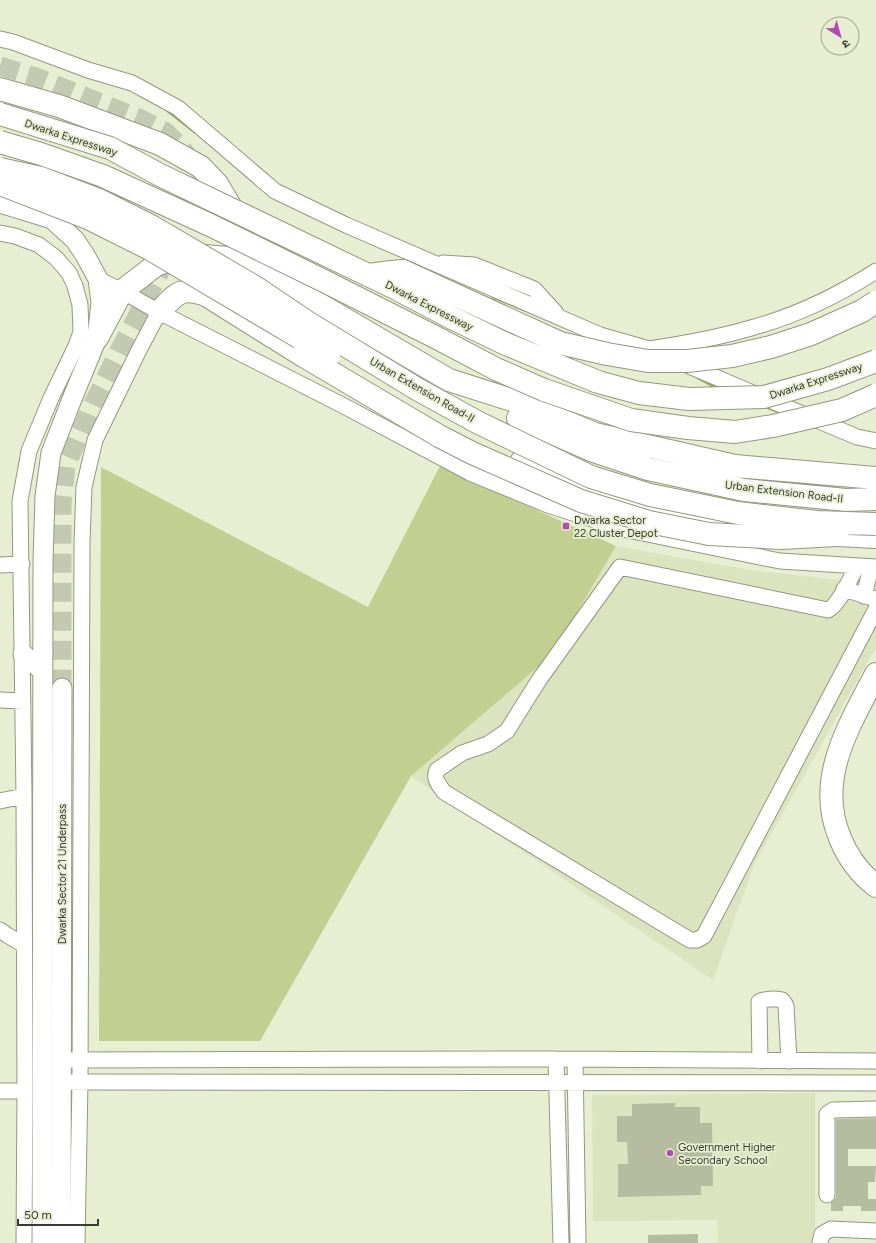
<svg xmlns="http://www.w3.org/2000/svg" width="876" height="1243" viewBox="0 0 876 1243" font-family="Figtree,'Noto Sans Devanagari',sans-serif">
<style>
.built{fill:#dbe4bf}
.green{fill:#c1cf90}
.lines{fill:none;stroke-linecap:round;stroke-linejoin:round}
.stream{stroke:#9dae58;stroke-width:3}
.building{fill:#b5bca0}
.major-tunnel{stroke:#c4cab1;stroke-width:19;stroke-dasharray:19 10;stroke-linecap:butt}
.minor-casing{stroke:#92997e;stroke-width:17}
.major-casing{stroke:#92997e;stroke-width:21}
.highway-casing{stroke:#92997e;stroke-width:24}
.minor{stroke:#fff;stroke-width:15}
.major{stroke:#fff;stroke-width:19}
.highway{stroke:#fff;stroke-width:22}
.highway-bridge-casing{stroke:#92997e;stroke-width:24;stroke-linecap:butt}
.highway-bridge{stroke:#fff;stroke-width:22}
.poi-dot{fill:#b34cb0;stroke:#e7eed1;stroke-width:1.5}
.labels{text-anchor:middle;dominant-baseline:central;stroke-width:3.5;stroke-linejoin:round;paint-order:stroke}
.street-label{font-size:11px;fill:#383b2f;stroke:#e7eed1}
.poi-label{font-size:11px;fill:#383b2f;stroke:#e7eed1;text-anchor:start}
</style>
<rect width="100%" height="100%" fill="#e7eed1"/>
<path class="built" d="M616 546 749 570 876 584V647L754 865 713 980 411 776 552 655Z
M815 1093V1243H718L717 1220 593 1221 592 1095Z"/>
<path class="green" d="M440 466 616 546 552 655 411 776 260 1041H99L101 467 368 607Z"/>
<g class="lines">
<path class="stream" d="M168 111 195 132
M493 297 525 310
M698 378 719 389
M764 406 779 412"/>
</g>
<path class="building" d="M675 1103V1107H700V1123H712L713 1186H701V1195L618 1197V1164H628L627 1142H617V1116H632V1104Z
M876 1118V1149H848V1166H876L875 1182H868V1199H876V1211H861V1206H843V1211H831V1203L836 1198V1119Z
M698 1234V1243H648V1235Z"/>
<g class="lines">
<path class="major-tunnel" d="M0 66 36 77 139 118 166 132 179 145 187 155 190 171 191 197 186 222 119 351 90 410 66 466 62 503V688"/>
<defs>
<path id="minor" d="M0 39 13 42 88 70 132 83 178 108 275 191 346 225 600 335 649 349 857 437 876 441
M0 233 15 236 39 245 56 258 69 273 75 286 80 305 81 332 76 346 51 398 29 451 20 501 24 796 25 1091 24 1243
M443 263 474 265 534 289 556 313
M98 279 122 291 159 312 344 406 470 473 548 505 623 529 780 561 876 567
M649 349C683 344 717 338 751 328 795 316 837 296 876 271
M0 565 22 564
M857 566C851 577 839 605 828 610L620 567 539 680 507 731 488 744 462 753 437 770C433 779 439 785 444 792L690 940H697L704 936 876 609
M844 589 876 599
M864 596 871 567
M0 700 23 701
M0 801 24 796
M0 930 7 935 24 945
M556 1059 561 1243
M575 1059 578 1243
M69 1060 556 1059 876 1061
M760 1061 759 1002C763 999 777 998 782 1000 784 1002 785 1003 786 1006L789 1061
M71 1082 876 1083
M0 1091H25
M827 1195V1114L833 1110 876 1109
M77 1243 80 1082 82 543 84 487 95 440 139 350 159 312
M820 1243 822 1234 831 1229 876 1231"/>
<path id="major" d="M0 203 52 219 75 240 85 255 98 279 101 303 97 338 72 399 51 453 45 496 43 561 42 1243
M23 654 43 671
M61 1243 62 688"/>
<path id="highway" d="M0 89 59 106 160 144 201 167 217 184 260 256 278 280 449 380 518 402 595 434 735 466 876 478
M159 312C176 294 180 286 206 295L302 355
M97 338 122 291 156 265 171 259 194 255 226 258 277 279
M518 418 591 450 648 469 744 490 846 500 876 499
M521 462C548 473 575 486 603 495 654 512 707 521 759 529
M817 534 876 537
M876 674C849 726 815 779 840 838 848 858 859 873 876 886"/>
</defs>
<use href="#minor" class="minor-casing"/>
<use href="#major" class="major-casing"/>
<use href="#highway" class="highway-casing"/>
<use href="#minor" class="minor"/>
<use href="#major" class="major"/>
<use href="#highway" class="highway"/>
<defs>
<path id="highway-bridge" d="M0 114 110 148 160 175 393 287 450 317 506 344 598 382 639 393 689 399 764 397 828 379 876 361
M0 142 41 154 103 176 210 225 326 282 439 339 496 369 544 390 631 420 688 428 735 432 773 426 842 410 876 395
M0 169 41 178 99 200 151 226 255 287 307 322 417 389 477 422 591 477 650 495 738 513 817 522 876 524
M0 184 88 218 150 249 329 355
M369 275 391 272 403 271 560 343 607 354 648 361H687L732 356 771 347 811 334 862 311 876 302
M302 355 439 436 472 453 581 501 649 522 709 534 781 538 837 535"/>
</defs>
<use href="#highway-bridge" class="highway-bridge-casing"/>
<use href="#highway-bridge" class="highway-bridge"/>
</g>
<g class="poi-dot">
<rect x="562" y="522" width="8" height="8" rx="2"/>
<circle cx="670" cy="1153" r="4"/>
</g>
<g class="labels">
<g class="street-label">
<text transform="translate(71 138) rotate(18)">Dwarka Expressway</text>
<text transform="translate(429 306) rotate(27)">Dwarka Expressway</text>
<text transform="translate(816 381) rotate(-18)">Dwarka Expressway</text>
<text transform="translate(422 390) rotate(30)">Urban Extension Road-II</text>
<text transform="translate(784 492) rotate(7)">Urban Extension Road-II</text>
<text transform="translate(62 874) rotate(-90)">Dwarka Sector 21 Underpass</text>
</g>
<g class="poi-label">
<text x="574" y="520">Dwarka Sector<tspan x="574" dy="13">22 Cluster Depot</tspan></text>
<text x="678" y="1147">Government Higher<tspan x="678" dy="13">Secondary School</tspan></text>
</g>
</g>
<g transform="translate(840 36) rotate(143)"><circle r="19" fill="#e7eed1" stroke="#a1a690"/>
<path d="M0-3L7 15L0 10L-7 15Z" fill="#b34cb0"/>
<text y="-6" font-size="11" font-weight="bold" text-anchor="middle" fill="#383b2f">उ</text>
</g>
<path d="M18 1219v6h80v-6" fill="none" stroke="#383b2f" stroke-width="2"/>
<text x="24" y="1219" font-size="12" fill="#383b2f" stroke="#e7eed1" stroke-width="3" paint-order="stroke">50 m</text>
</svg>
